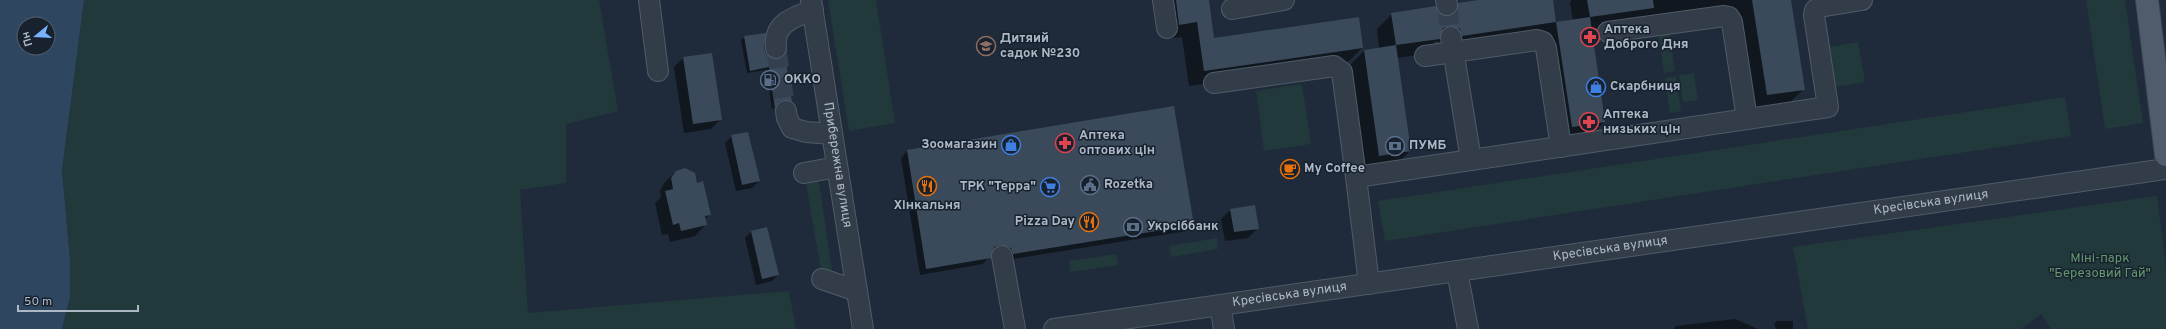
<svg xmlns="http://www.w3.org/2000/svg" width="2166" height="329" viewBox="0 0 2166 329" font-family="Overpass,sans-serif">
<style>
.green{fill:#21393b}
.water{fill:#2f4661;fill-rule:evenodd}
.shadow{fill:#0007}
.building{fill:#3a4a5a}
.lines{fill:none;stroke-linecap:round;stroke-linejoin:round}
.minor-tunnel{stroke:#34404f;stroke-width:20;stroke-dasharray:20 10;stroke-linecap:butt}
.minor-casing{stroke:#505b68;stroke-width:22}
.major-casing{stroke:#3c4654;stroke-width:24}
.minor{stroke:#333d4a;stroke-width:20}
.major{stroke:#505c6b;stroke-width:22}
.labels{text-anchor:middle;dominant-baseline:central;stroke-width:3;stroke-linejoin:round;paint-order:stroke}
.poi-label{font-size:13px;font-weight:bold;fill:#adb8c7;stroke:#18222f;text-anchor:start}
.street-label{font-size:13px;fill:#adb8c7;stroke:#18222f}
.park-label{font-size:13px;fill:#63996d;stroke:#18222f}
</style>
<rect width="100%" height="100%" fill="#1f2b3a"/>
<path class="green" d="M84 0H599L618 111 566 124V183L520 190 528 313 789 291 796 329H62L70 297V260L62 170Z
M828 0H876L895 123 849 131Z
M2086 0H2125L2143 123 2105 129Z
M1668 25 1675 71 1664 73 1657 27Z
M1858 42 1865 82 1829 88 1822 48Z
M1694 73 1698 100 1683 102 1679 75Z
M1676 76 1681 111 1670 113 1665 78Z
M1302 84 1311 144 1264 151 1256 91Z
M2065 97 2071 136 1385 241 1378 201Z
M818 176 833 276 821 271 805 177Z
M2157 196 2166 267V329H2051L2041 314 2021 329H1808L1793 247Z
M1217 238 1218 249 1171 257 1169 246Z
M1116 254 1118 265 1070 272 1069 261Z"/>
<path class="water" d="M0 0H84L62 170 70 260V297L62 329H0ZM24 24H48V48H24Z"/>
<path class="shadow" d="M1159 0H1208L1213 39 1362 48 1347 63 1189 86 1182 37 1164 39Z
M1485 0H1552L1556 23 1573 21 1570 2 1572 0H1790L1804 89 1788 104 1752 110 1736 8 1590 29 1604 122 1589 137 1557 141 1541 37 1445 44 1436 41 1424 54 1397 58 1410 151 1395 166 1364 170 1349 66 1364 51 1379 49 1377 29 1392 14H1438L1446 16 1459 4Z
M745 37 763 48 791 101 788 104 780 102 772 110 766 70 747 73 741 40Z
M683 58 720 120 711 129 684 133 674 67Z
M1174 107 1193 224 1187 231 1007 260 1004 255 993 251 983 264 920 275 901 158 907 151Z
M732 136 759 181 752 188 736 191 725 143Z
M676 172 696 184 710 214 705 219 706 224 695 236 670 242 668 234 662 235 655 203 661 197 660 191 664 183Z
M1230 210 1258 228 1248 238 1225 241 1221 219Z
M751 232 778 275 772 281 756 285 745 238Z
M1735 319 1758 329H1674L1676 326Z
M1777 321H1793V329H1776L1774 324Z"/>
<path class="building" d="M1176 0H1209L1214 38 1359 17 1363 48 1204 71 1197 22 1179 25Z
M1478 0H1553L1556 22 1462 36 1460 29 1450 26 1443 28 1440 39 1396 45 1391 13 1436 6 1439 13 1449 16 1455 13 1458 3Z
M1587 0H1653L1654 8 1590 17Z
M1752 0H1791L1805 90 1767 95Z
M1590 17 1605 122 1572 127 1556 22Z
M766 33 764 48 766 54 776 59 785 55 792 102 784 100 779 102 775 109 769 67 750 71 744 36Z
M1396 45 1411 151 1379 156 1364 50Z
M712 53 722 120 693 124 683 57Z
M1174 106 1194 225 1013 254 1011 248 1000 245 994 247 991 258 926 269 907 150Z
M748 132 760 181 742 185 731 135Z
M685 168 695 173 697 183 703 181 711 215 705 216 707 225 681 231 679 223 673 225 665 191 673 189 671 178 676 171Z
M1255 205 1259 229 1234 232 1230 209Z
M767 227 779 275 762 279 751 231Z"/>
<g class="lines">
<path class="minor-tunnel" d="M1447 5 1451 37
M776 48 786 111"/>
<defs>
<g id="minor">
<path d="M649 0 658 71"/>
<path id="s1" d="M811 0 863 329"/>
<path d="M1163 0 1167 28"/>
<path d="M1446 0 1447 5"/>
<path d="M1232 9 1284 0"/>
<path d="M1608 32 1724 16 1729 17 1732 22 1747 119"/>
<path d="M1451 37 1471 160"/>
<path d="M776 48C773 23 794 17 813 10"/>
<path d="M1425 56 1537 40 1543 42 1546 48 1561 147"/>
<path d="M1214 83 1334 66 1342 72 1356 177"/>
<path d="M786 111 787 118 792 128 806 132 832 134"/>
<path d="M804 173 837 167"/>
<path d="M1002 256 1015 329"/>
<path d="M1457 271 1468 329"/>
<path d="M822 279 857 291"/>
<path d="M1369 284 1356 177 1828 107 1814 15 1815 10 1819 7 1862 0"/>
<path d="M1220 305 1224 329"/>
<path id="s2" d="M1054 329 2166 169"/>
</g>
<path id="major" d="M2147 0 2166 155"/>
</defs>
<use href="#minor" class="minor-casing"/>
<use href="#major" class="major-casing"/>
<use href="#minor" class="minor"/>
<use href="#major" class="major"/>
</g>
<defs>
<symbol id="pharmacy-ring" viewBox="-11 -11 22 22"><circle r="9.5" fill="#18222f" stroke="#e0444e" stroke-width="1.5"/><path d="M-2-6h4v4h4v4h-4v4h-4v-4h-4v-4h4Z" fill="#e0444e"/></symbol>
<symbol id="school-ring" viewBox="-11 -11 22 22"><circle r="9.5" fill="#18222f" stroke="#8d6e63" stroke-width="1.5"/><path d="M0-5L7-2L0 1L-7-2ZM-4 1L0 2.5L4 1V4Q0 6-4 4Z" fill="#8d6e63"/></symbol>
<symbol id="fuel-ring" viewBox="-11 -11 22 22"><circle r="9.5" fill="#18222f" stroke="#5c6f8a" stroke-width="1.5"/><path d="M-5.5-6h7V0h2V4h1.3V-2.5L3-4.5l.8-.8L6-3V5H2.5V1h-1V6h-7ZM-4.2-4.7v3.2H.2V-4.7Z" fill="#5c6f8a"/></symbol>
<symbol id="shop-ring" viewBox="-11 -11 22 22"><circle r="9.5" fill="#18222f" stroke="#3f7fe0" stroke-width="1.5"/><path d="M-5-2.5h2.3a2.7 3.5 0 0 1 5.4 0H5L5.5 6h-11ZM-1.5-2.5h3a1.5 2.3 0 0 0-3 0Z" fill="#3f7fe0"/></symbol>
<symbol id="bank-ring" viewBox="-11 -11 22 22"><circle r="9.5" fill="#18222f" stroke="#5c6f8a" stroke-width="1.5"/><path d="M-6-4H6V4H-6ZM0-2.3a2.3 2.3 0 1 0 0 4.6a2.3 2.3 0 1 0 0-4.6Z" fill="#5c6f8a"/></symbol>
<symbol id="cafe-ring" viewBox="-11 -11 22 22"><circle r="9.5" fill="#18222f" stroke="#e8710a" stroke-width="1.5"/><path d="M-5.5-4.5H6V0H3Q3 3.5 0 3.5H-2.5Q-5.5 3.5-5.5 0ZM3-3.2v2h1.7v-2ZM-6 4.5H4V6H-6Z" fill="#e8710a"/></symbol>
<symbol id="civic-ring" viewBox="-11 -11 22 22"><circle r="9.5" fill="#18222f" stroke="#5c6f8a" stroke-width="1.5"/><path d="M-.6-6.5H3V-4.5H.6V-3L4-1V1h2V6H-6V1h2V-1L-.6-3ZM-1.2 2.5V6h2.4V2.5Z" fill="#5c6f8a"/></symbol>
<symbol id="restaurant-ring" viewBox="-11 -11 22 22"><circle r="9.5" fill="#18222f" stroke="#e8710a" stroke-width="1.5"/><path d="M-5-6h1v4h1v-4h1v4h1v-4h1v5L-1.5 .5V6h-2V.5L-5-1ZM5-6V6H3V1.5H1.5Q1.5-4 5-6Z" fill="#e8710a"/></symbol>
<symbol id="supermarket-ring" viewBox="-11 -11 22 22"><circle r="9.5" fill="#18222f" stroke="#3f7fe0" stroke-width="1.5"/><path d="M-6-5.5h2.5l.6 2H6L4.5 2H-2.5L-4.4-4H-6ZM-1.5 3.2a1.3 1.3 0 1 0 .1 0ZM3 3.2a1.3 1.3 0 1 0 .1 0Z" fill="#3f7fe0"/></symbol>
</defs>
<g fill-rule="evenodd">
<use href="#pharmacy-ring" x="1579" y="26" width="22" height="22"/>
<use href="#school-ring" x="975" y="35" width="22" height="22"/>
<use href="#fuel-ring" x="759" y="69" width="22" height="22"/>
<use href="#shop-ring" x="1585" y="76" width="22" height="22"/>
<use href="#pharmacy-ring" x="1578" y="111" width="22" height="22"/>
<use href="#pharmacy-ring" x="1054" y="132" width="22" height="22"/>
<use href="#shop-ring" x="1000" y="134" width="22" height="22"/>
<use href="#bank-ring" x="1384" y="135" width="22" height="22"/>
<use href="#cafe-ring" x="1279" y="158" width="22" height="22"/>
<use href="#civic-ring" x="1079" y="174" width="22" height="22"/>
<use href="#restaurant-ring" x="916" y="175" width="22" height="22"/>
<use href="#supermarket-ring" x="1039" y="176" width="22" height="22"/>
<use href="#restaurant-ring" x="1078" y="211" width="22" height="22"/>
<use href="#bank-ring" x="1122" y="216" width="22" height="22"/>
</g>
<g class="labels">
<g class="poi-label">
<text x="1604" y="30">Аптека<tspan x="1604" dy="15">Доброго Дня</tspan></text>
<text x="1000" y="39">Дитяий<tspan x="1000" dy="15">садок №230</tspan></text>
<text x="784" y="80">ОККО</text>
<text x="1610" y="87">Скарбниця</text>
<text x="1603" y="115">Аптека<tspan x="1603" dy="15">низьких цін</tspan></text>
<text x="1079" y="136">Аптека<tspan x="1079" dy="15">оптових цін</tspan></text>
<text x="997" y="145" text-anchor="end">Зоомагазин</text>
<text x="1409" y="146">ПУМБ</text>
<text x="1304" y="169">My Coffee</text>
<text x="1104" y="185">Rozetka</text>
<text x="1036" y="187" text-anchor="end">ТРК "Терра"</text>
<text x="927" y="206" text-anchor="middle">Хінкальня</text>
<text x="1075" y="222" text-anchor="end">Pizza Day</text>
<text x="1147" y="227">Укрсіббанк</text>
</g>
<g class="street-label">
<text stroke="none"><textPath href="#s1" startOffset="167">Прибережна вулиця</textPath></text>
<text stroke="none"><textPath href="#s2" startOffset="886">Кресівська вулиця</textPath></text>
<text stroke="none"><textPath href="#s2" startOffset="562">Кресівська вулиця</textPath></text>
<text stroke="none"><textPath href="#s2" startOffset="238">Кресівська вулиця</textPath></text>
</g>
<g class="park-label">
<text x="2100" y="259">Міні-парк<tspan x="2100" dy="15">"Березовий Гай"</tspan></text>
</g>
</g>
<g transform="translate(36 36) rotate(252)"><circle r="19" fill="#18222f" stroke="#545e6c"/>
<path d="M0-3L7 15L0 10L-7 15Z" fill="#7ab2ff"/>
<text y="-6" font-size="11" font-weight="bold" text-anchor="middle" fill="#adb8c7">Пн</text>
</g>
<path d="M18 305v6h120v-6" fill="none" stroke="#adb8c7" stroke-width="2"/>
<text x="24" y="305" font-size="12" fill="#adb8c7" stroke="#18222f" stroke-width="3" paint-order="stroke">50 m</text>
</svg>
